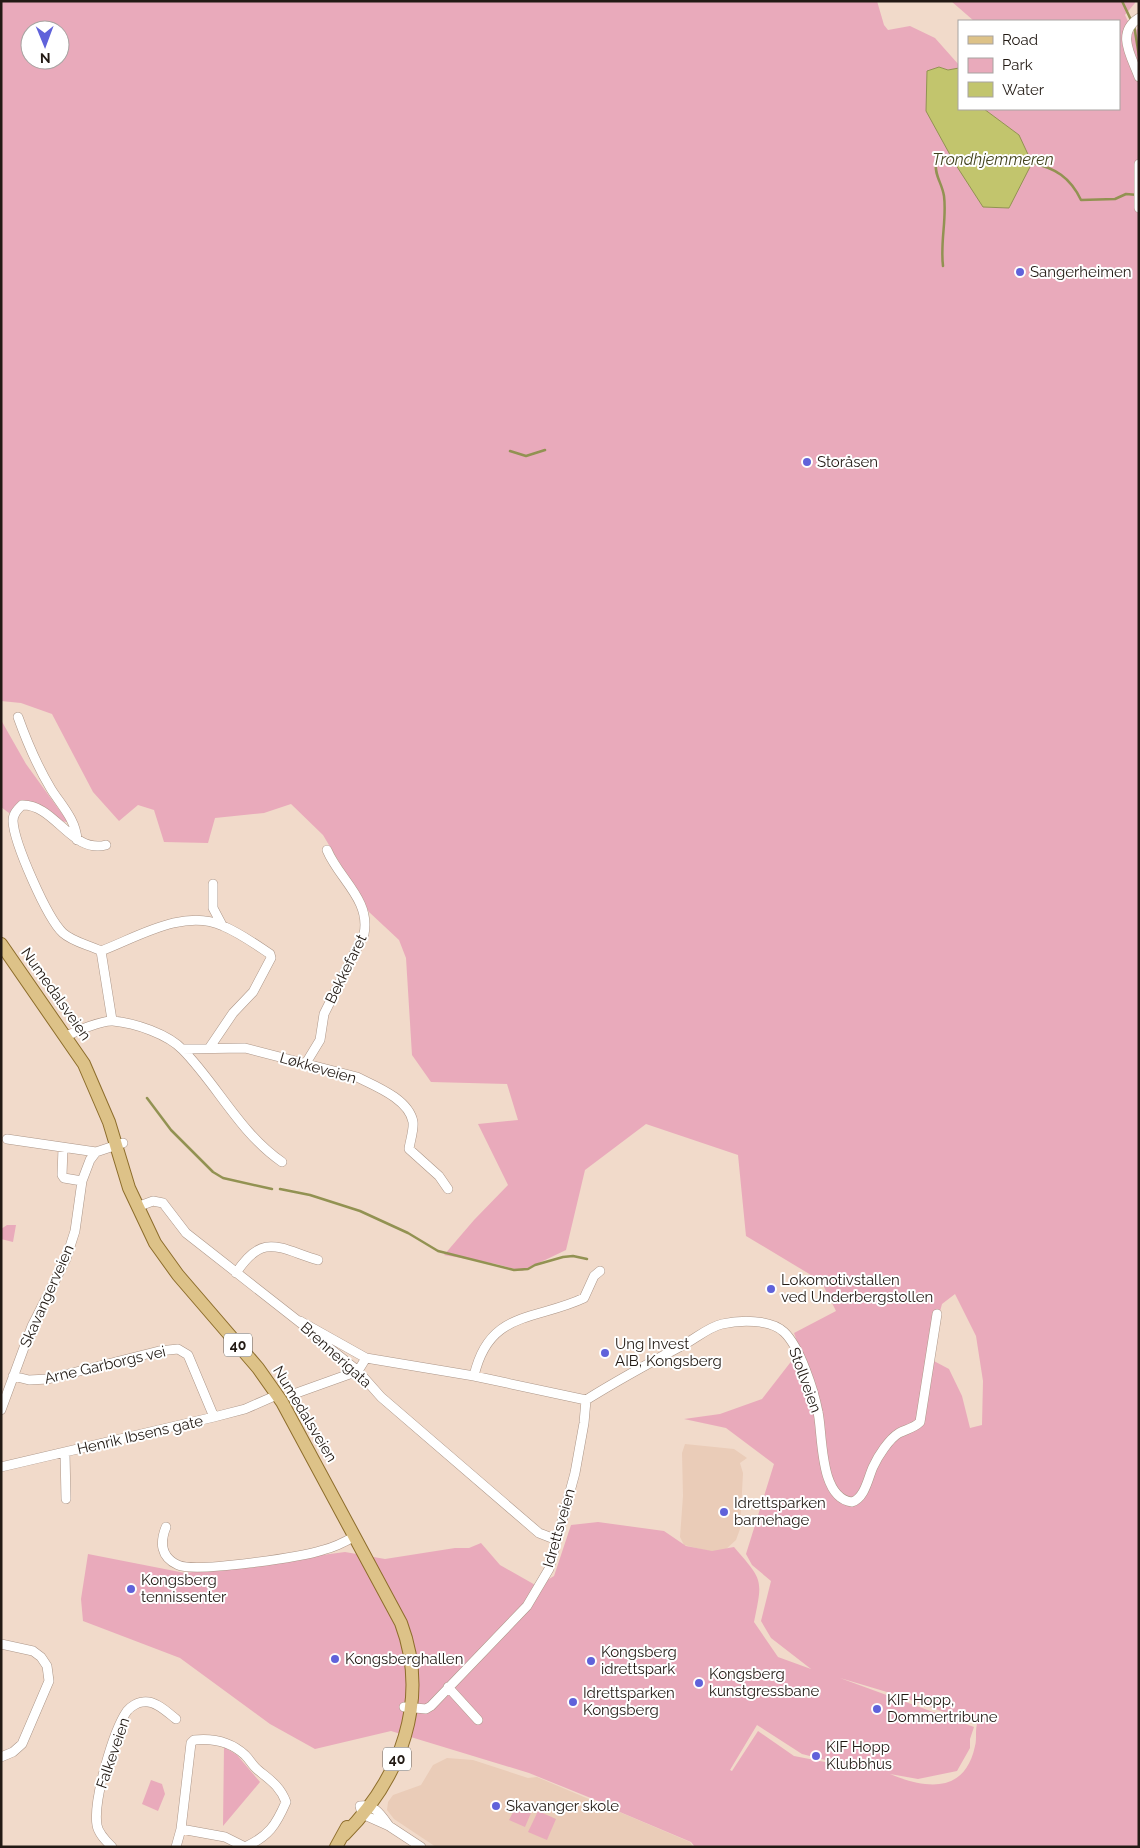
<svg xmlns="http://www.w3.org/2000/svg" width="1140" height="1848" viewBox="0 0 1140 1848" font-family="Raleway,sans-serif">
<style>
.built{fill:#eaccb8}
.green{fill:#e9aabb;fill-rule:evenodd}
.water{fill:#c2c56d;stroke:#929252}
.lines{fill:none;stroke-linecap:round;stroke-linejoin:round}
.stream{stroke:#929252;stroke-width:2.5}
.street-casing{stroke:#ac9688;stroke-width:10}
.primary-casing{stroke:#8d6d2b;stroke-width:14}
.street{stroke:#fff;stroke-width:9}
.primary{stroke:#ddc288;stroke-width:12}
.poi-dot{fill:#6062da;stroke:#fff;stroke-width:2}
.labels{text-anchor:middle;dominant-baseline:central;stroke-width:4;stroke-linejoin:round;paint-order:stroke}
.shield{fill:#fff;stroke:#645f5a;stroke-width:1}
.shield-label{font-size:14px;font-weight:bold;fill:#221a14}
.poi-label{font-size:15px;fill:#221a14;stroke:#fff;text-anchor:start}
.street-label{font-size:15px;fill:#221a14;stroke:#fff}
.water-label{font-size:16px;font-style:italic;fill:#44451f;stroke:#fff}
</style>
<rect width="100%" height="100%" fill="#f1daca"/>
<path class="built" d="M685 1444 734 1449 747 1458 740 1463 743 1473 740 1529 736 1540 724 1551H708L684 1545 680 1537 683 1496 682 1453Z
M447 1758 473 1760 528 1778 537 1777 690 1842 693 1847H436L394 1819 387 1810 388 1802 393 1795 421 1785 433 1765Z"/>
<path class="green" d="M1 1H877L884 25 888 30 910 26 935 38 959 65V68L948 70 939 67 983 207 1010 208 1019 135 984 109H1119V21H974L951 1H1135V3L1125 15 1133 32 1139 28V1847H695L691 1842 608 1807V1805L529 1773 391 1731 315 1749 270 1724 180 1658 83 1621 81 1599 88 1554 185 1573 345 1552 385 1559 455 1548H469L481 1543 500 1565 537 1586 554 1576 571 1525 598 1522 664 1531 686 1546 712 1551 734 1547C763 1581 763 1578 754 1622L778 1657 811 1669 771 1638 761 1621 771 1581 752 1565 746 1554 774 1464 726 1428 684 1419 720 1414 762 1399 800 1350 794 1333 836 1311 821 1281 746 1236 738 1155 646 1124 585 1170 566 1250 522 1271 496 1264 444 1255 474 1220 508 1185 478 1124 518 1120 507 1084 431 1082 412 1055 406 958 399 940 369 912 323 835 291 804 264 813 215 818 208 843 164 842 154 810 138 805 119 821 93 792 52 714 21 703 1 701ZM30 30H60V60H30ZM955 1294 976 1336 983 1381 982 1425 970 1428 962 1396 949 1369 932 1360 931 1345 942 1304ZM840 1678 897 1695 977 1724C975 1731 977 1739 975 1746 965 1794 926 1789 890 1774L918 1779 957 1771 970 1748V1739L974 1727ZM757 1725 802 1754 861 1769 794 1756 758 1731 732 1771 730 1770Z
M1 720 26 764 68 822 51 820 29 807 9 813 1 807Z
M7 1225H16L13 1242 1 1239V1229Z
M224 1747 237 1755 260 1782 223 1826Z
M151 1780 162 1784 165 1794 158 1811 142 1804Z
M516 1806 531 1813 525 1827 509 1820Z
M538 1811 556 1819 547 1840 528 1832Z"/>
<path class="water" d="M939 67 948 70 959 68V109H984L1019 135 1032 163 1009 208 983 207 954 162 926 111 927 71Z"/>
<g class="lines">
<path class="stream" d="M1122 1 1131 20
M1134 25 1139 56
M1032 163C1055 168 1070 177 1081 200L1115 199 1126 194 1138 195
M943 266C940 242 947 219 944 196 942 183 934 175 936 162H954
M510 451 526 456 545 450
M147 1098 171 1130 213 1172 223 1178 272 1189
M280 1189 310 1195 360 1211 408 1233 438 1251 514 1270 528 1269 535 1265 563 1257 573 1256 587 1259"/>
<defs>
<path id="street" d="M1139 18C1115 33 1132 57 1139 77
M1139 164V208
M18 717C27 742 37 766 51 789 61 805 76 820 77 840
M213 884V908L222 925
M101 951C89 945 73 942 63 933 47 918 14 843 13 821 13 814 17 810 22 805 55 804 71 854 106 845
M112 1020 101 951C138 937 184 908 223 926 240 933 255 944 270 954L271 958 253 992 233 1013 210 1047
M67 1036C76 1031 103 1020 113 1021 135 1023 168 1034 183 1050 218 1086 240 1133 282 1162
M182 1049 245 1048 357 1077C375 1086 409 1099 413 1122 414 1130 410 1141 409 1149L439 1176 448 1189
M306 1063 320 1040 324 1014 364 934C371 900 339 879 327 850
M7 1139 96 1152
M63 1148 62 1175 64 1178 82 1181
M137 1207 153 1201 163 1203 186 1233 302 1324
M236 1273C263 1232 278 1248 318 1260
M300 1321 366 1358 474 1376 586 1400C618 1380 651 1362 685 1344 696 1338 709 1327 722 1324 740 1320 770 1319 784 1332 800 1347 814 1391 818 1412 823 1435 819 1498 852 1502 865 1498 868 1478 873 1467 878 1456 889 1439 899 1433 907 1429 914 1428 920 1422L937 1314
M313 1335 358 1371 381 1397 539 1533 557 1540
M13 1376 29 1380 48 1379 159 1351 178 1349 188 1355 214 1417
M474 1376C489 1310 535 1321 584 1298L594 1276 600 1271
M291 1395 358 1371 366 1358
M1 1410 32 1326 66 1259 75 1231 82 1181 90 1160 96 1152 123 1143
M65 1453 66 1499
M1 1467 214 1417 245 1409 277 1395
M166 1527C160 1542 160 1557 178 1565 196 1573 302 1557 323 1550 335 1547 345 1542 355 1536
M1 1644 33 1651 41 1657 47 1666 49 1681 22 1744 13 1752 1 1757
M448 1687 478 1720
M404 1707 426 1709 431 1706 527 1606 549 1569 575 1473 584 1423 586 1400
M389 1826C381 1815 375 1804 360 1806L362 1814 389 1826 421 1847
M112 1847C106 1841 98 1833 97 1825 93 1801 113 1731 127 1711 130 1707 138 1702 143 1702 155 1700 167 1712 176 1719
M176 1847 181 1829 191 1743 194 1740C213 1738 231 1742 245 1755 250 1760 253 1766 258 1770 270 1780 280 1786 286 1802 276 1825 269 1836 245 1847L225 1837 181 1829"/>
<path id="primary" d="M1 944 84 1064 109 1122 129 1188 155 1243 178 1275 258 1368 282 1402 401 1623C430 1700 401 1778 344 1835
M336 1847 347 1827"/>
</defs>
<use href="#street" class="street-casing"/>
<use href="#primary" class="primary-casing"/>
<use href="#street" class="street"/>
<use href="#primary" class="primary"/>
</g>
<g class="poi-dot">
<circle cx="1020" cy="272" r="5"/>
<circle cx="807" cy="462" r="5"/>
<circle cx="771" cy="1289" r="5"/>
<circle cx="605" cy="1353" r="5"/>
<circle cx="724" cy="1512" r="5"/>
<circle cx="131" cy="1589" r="5"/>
<circle cx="335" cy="1659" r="5"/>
<circle cx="591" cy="1661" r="5"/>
<circle cx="699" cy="1683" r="5"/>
<circle cx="573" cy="1702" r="5"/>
<circle cx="877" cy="1709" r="5"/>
<circle cx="816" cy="1756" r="5"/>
<circle cx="496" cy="1806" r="5"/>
</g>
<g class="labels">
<g class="shield">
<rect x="224" y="1333.5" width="28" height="23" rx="4"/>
<rect x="383" y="1747.5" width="28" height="23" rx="4"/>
</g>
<g class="shield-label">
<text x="238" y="1345">40</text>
<text x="397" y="1759">40</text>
</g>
<g class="poi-label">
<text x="1030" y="272">Sangerheimen</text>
<text x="817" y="462">Storåsen</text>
<text x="781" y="1280">Lokomotivstallen<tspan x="781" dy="17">ved Underbergstollen</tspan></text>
<text x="615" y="1344">Ung Invest<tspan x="615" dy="17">AIB, Kongsberg</tspan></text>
<text x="734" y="1503">Idrettsparken<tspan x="734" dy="17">barnehage</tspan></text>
<text x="141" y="1580">Kongsberg<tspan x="141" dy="17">tennissenter</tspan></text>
<text x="601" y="1652">Kongsberg<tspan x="601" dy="17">idrettspark</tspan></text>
<text x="345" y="1659">Kongsberghallen</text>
<text x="709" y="1674">Kongsberg<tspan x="709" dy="17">kunstgressbane</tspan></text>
<text x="583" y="1693">Idrettsparken<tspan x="583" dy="17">Kongsberg</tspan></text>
<text x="887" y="1700">KIF Hopp,<tspan x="887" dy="17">Dommertribune</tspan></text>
<text x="826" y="1747">KIF Hopp<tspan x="826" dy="17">Klubbhus</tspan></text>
<text x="506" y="1806">Skavanger skole</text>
</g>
<g class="street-label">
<text transform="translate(346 969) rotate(-64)">Bekkefaret</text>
<text transform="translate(56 994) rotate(55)">Numedalsveien</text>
<text transform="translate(318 1068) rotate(16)">Løkkeveien</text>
<text transform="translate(47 1296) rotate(-66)">Skavangerveien</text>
<text transform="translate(336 1355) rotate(42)">Brennerigata</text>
<text transform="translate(105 1365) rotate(-13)">Arne Garborgs vei</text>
<text transform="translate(805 1380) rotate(70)">Stollveien</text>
<text transform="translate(305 1414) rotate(59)">Numedalsveien</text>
<text transform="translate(140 1435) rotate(-13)">Henrik Ibsens gate</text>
<text transform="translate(559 1528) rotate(-74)">Idrettsveien</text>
<text transform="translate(113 1753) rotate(-71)">Falkeveien</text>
</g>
<g class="water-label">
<text x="993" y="159">Trondhjemmeren</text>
</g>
</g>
<rect width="1140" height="1848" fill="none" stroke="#221a14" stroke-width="5"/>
<rect x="958" y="20" width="162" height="90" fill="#ffffff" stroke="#a7a3a1"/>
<rect x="968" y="36" width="25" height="8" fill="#ddc288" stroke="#a7a3a1"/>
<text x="1002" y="45" font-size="15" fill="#221a14">Road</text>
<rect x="968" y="58" width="25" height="15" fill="#e9aabb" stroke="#a7a3a1"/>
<text x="1002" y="70" font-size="15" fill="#221a14">Park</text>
<rect x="968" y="82" width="25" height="15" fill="#c2c56d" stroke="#a7a3a1"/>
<text x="1002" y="95" font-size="15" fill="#221a14">Water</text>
<g transform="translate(45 45) rotate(179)"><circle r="24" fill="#ffffff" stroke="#a7a3a1"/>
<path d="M0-4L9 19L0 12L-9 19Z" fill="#6062da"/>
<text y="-8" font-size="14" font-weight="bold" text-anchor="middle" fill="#221a14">N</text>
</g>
</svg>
